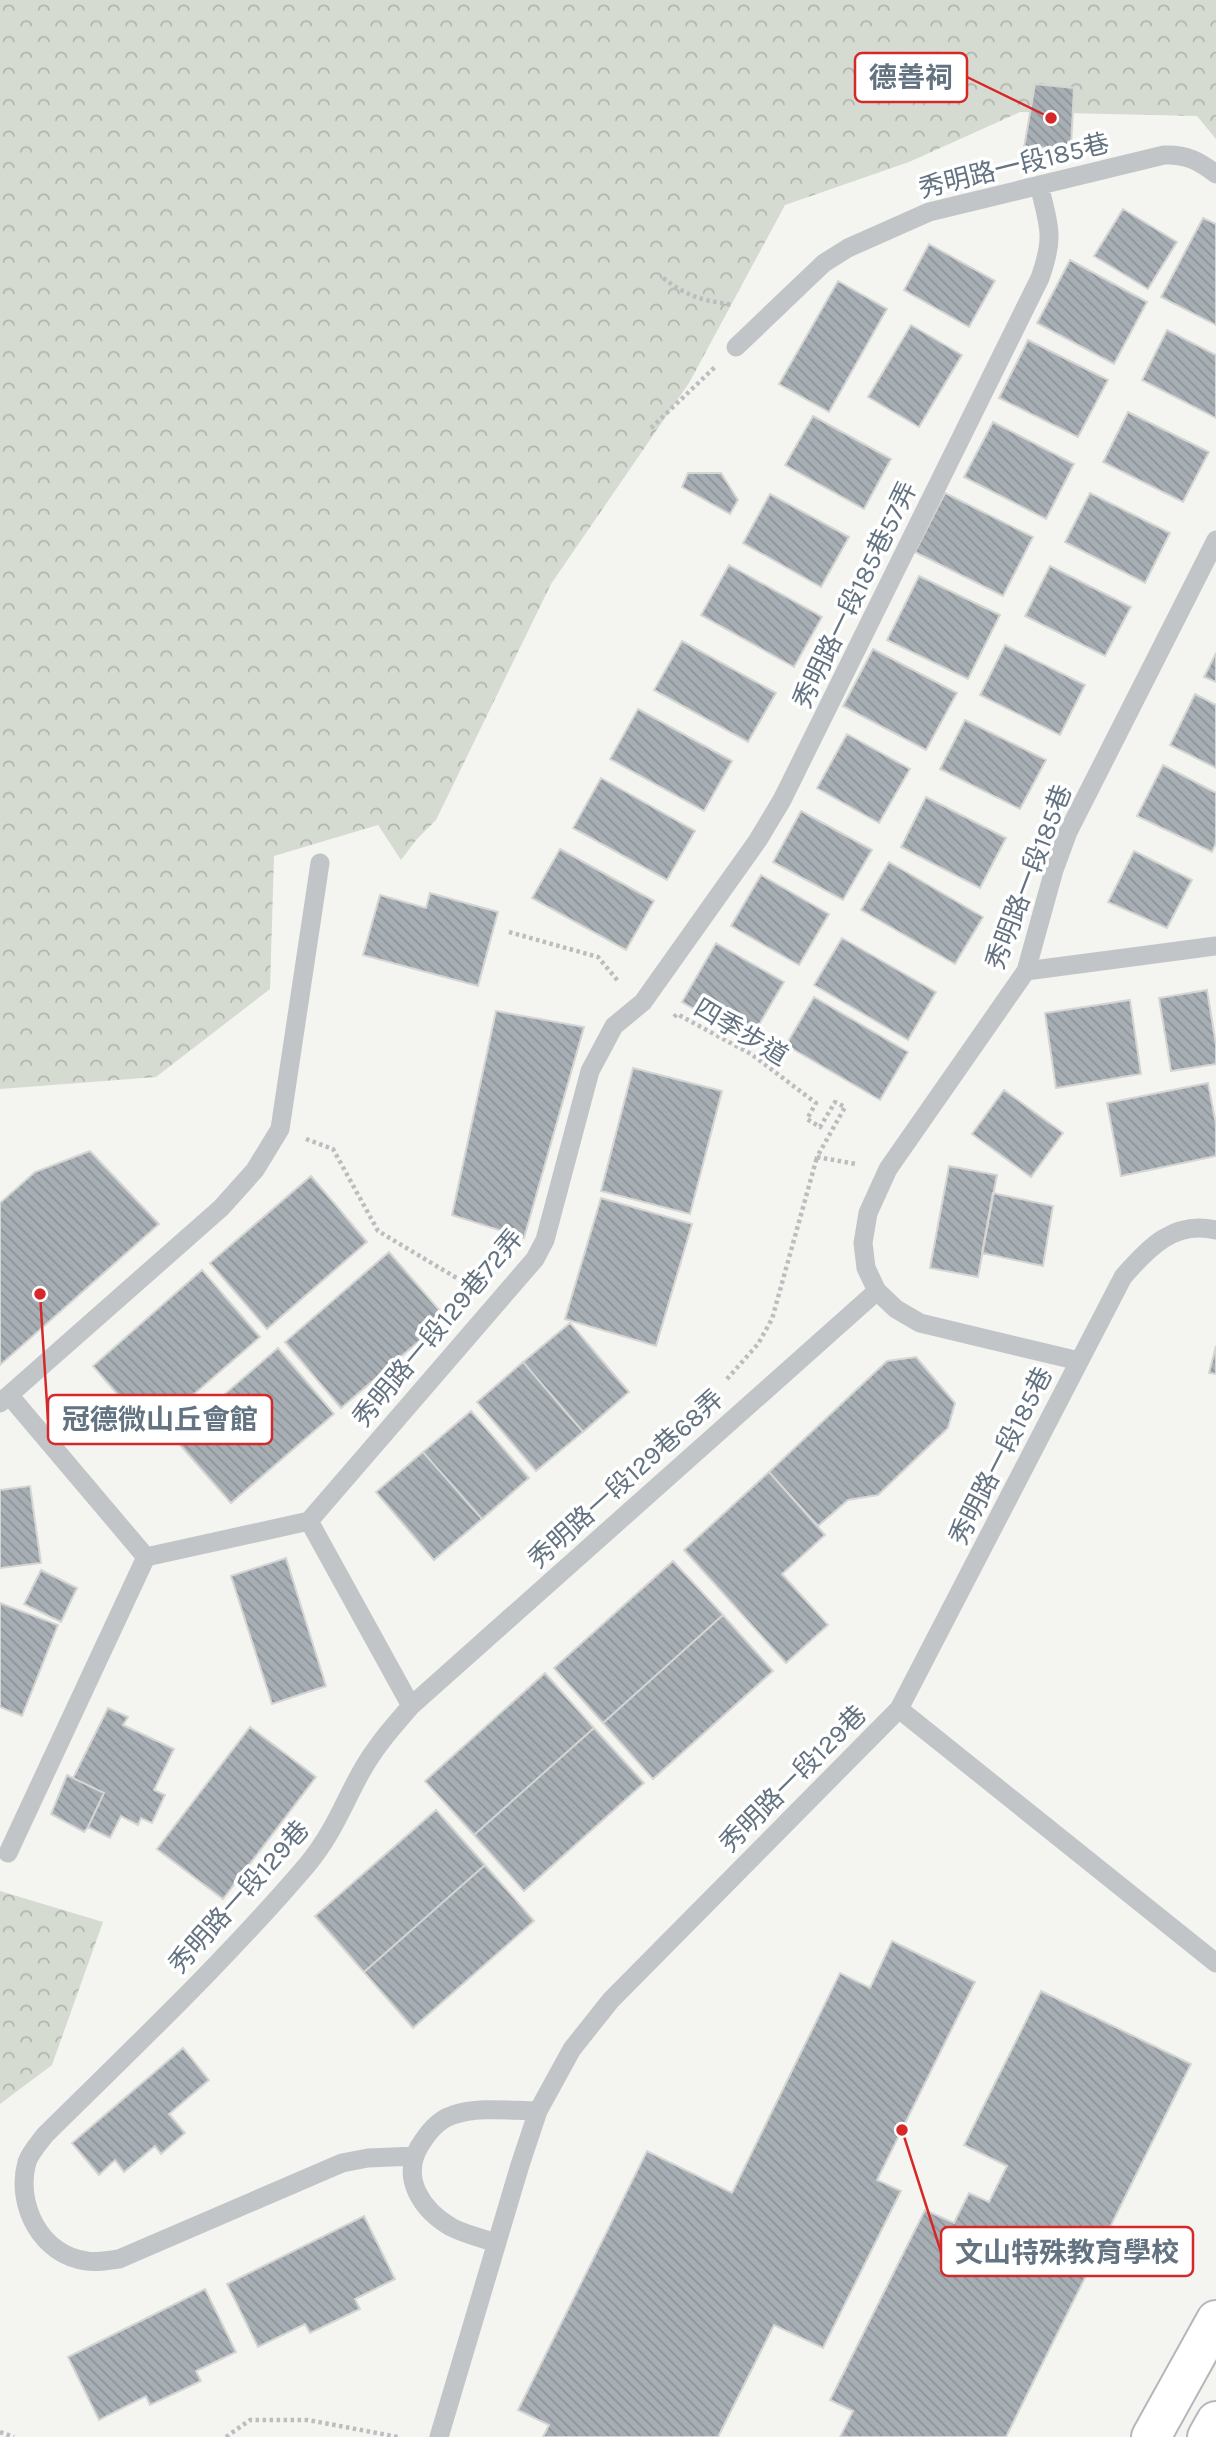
<svg xmlns="http://www.w3.org/2000/svg" width="1216" height="2437" viewBox="0 0 1216 2437" font-family="Karla,'Noto Sans TC',sans-serif">
<style>
.forest{fill:url(#forest-crowns)}
.building{fill:url(#building-back-hatch);stroke:#d5d5d3;stroke-width:2}
.lines{fill:none;stroke-linecap:round;stroke-linejoin:round}
.secondary-casing{stroke:#b4b8bc;stroke-width:42}
.path{stroke:#bbbdbf;stroke-width:4.5;stroke-dasharray:3.5 3.5;stroke-linecap:butt}
.lane{stroke:#c1c5c8;stroke-width:19}
.secondary{stroke:#fff;stroke-width:38}
.labels{text-anchor:middle;dominant-baseline:central;stroke-width:7;stroke-linejoin:round;paint-order:stroke}
.street-label{font-size:26px;fill:#637381;stroke:#fff}
.leader{fill:none;stroke:#d62828;stroke-width:2.5}
.callout-dot{fill:#d62828;stroke:#fff;stroke-width:2.5}
.callout{fill:#fff;stroke:#d62828;stroke-width:2.5}
.callout-label{font-size:28px;text-anchor:middle;font-weight:bold;fill:#637381}
</style>
<defs>
<pattern id="forest-crowns" width="20" height="18" patternUnits="userSpaceOnUse" patternTransform="scale(1.75)"><rect width="20" height="18" fill="#d5dbd1"/><path d="M2 6a3 3 0 1 1 6 0M12 15a3 3 0 1 1 6 0" fill="none" stroke="#b0b6af"/></pattern>
<pattern id="building-back-hatch" width="6" height="6" patternUnits="userSpaceOnUse" patternTransform="scale(1.75)"><rect width="6" height="6" fill="#a7afb5"/><path d="M-1 5l2 2M0 0l6 6M5-1l2 2" fill="none" stroke="#8c9399"/></pattern>
</defs>
<rect width="100%" height="100%" fill="#f4f4f0"/>
<path class="forest" d="M0 0H1216V139L1197 116 1020 112 909 162 785 205 689 383 551 584 436 820 417 839 401 860 378 825 274 856 270 989 156 1077 0 1089Z
M0 1891 103 1922 52 2065 0 2104Z"/>
<path class="building" d="M1035 84 1074 88 1071 147 1024 148Z
M1123 209 1177 242 1148 289 1094 256Z
M1203 218 1216 224V325L1161 297Z
M929 244 995 281 969 327 904 290Z
M1070 260 1147 302 1114 364 1037 323Z
M838 281 887 309 829 412 779 384Z
M911 325 962 355 919 427 868 397Z
M1167 330 1216 355V418L1142 380Z
M1028 340 1108 380 1078 437 999 398Z
M1128 412 1209 452 1183 502 1103 462Z
M813 416 891 459 864 509 785 465Z
M993 422 1074 464 1046 519 964 477Z
M688 473H721L738 500 730 514 682 487Z
M945 493 1033 537 1003 596 915 552Z
M1090 493 1170 533 1145 583 1065 542Z
M770 494 849 537 821 587 743 543Z
M729 565 822 617 794 667 701 615Z
M1050 566 1131 607 1105 656 1025 616Z
M919 576 1000 615 968 679 887 640Z
M682 641 776 693 748 742 654 690Z
M1005 645 1085 685 1060 735 980 695Z
M873 649 957 693 926 750 843 706Z
M1216 653V682L1204 677Z
M1195 694 1216 705V768L1170 745Z
M638 709 732 761 704 811 610 759Z
M965 720 1046 760 1020 809 940 769Z
M847 734 910 769 879 823 817 788Z
M1163 765 1216 793V843L1212 852 1137 816Z
M601 778 695 831 667 880 573 828Z
M926 797 1006 838 980 888 901 847Z
M801 811 872 850 843 900 773 862Z
M560 849 654 901 626 950 532 898Z
M1134 851 1192 880 1167 928 1108 902Z
M889 862 983 917 955 964 861 910Z
M761 875 829 914 799 965 731 926Z
M430 893 498 912 478 986 363 955 380 895 426 908Z
M842 938 936 992 908 1040 814 985Z
M716 943 784 982 750 1040 682 1002Z
M1207 990 1216 1045V1064L1171 1071 1159 998Z
M814 997 908 1052 880 1100 786 1045Z
M1130 1000 1141 1074 1056 1088 1045 1013Z
M496 1011 584 1027 524 1238 452 1215Z
M633 1068 722 1091 690 1214 601 1191Z
M1208 1083 1216 1124V1156L1121 1176 1107 1103Z
M1004 1090 1063 1133 1031 1177 972 1134Z
M90 1151 159 1224 0 1365V1203L35 1172Z
M949 1166 997 1175 978 1277 930 1268Z
M311 1176 367 1242 267 1329 210 1263Z
M993 1193 1053 1206 1043 1266 982 1253Z
M601 1198 692 1224 656 1346 565 1319Z
M389 1252 446 1318 341 1408 285 1342Z
M202 1270 260 1337 150 1432 93 1366Z
M570 1323 629 1392 583 1432 523 1362Z
M1216 1346V1374L1209 1373Z
M278 1348 334 1414 231 1503 174 1438Z
M916 1357 955 1403 948 1428 878 1495 848 1500 818 1526 769 1472 887 1361Z
M523 1362 583 1432 536 1471 477 1402Z
M471 1411 529 1478 482 1519 423 1452Z
M423 1452 482 1519 434 1560 376 1492Z
M769 1472 825 1535 782 1574 828 1625 786 1663 684 1550Z
M30 1486 41 1563 0 1568V1490Z
M286 1558 326 1686 272 1704 231 1576Z
M673 1561 723 1615 603 1723 554 1668Z
M41 1570 77 1588 61 1622 24 1604Z
M0 1603 58 1625 22 1716 0 1707Z
M723 1615 773 1671 653 1779 603 1723Z
M545 1673 594 1728 474 1835 425 1781Z
M108 1708 128 1717 123 1725 174 1749 154 1790 165 1795 152 1823 141 1818 138 1825 121 1816 110 1838 88 1827 104 1793 73 1778Z
M250 1727 316 1777 223 1899 157 1849Z
M594 1728 644 1783 524 1891 474 1835Z
M67 1775 104 1793 88 1827 84 1832 51 1814Z
M436 1810 485 1865 364 1972 315 1916Z
M485 1865 534 1921 413 2028 364 1972Z
M892 1941 975 1982 877 2180 901 2191 823 2348 774 2325 718 2437H543L549 2425 518 2410 647 2151 732 2193 840 1973 870 1988Z
M1041 1991 1191 2064 1006 2437H840L853 2411 830 2400 925 2210 954 2223 969 2193 989 2202 1007 2166 964 2145Z
M183 2048 209 2080 169 2114 185 2133 161 2154 155 2146 124 2172 115 2160 99 2175 72 2143Z
M364 2216 395 2279 355 2299 360 2309 310 2333 305 2324 258 2347 227 2284Z
M205 2289 236 2352 196 2371 201 2381 150 2405 146 2396 99 2420 68 2357Z"/>
<g class="lines">
<defs>
<path id="secondary" d="M1151 2437 1216 2320
M1207 2437 1216 2421"/>
</defs>
<use href="#secondary" class="secondary-casing"/>
<path class="path" d="M663 278C690 298 702 300 734 305
M651 428 715 367
M509 932 598 957 618 981
M674 1017 677 1014 751 1054 816 1103 807 1119 820 1127 835 1102 845 1107 817 1157 856 1164
M306 1139 333 1149 378 1231 470 1286
M727 1379 758 1344 772 1319 817 1157
M0 2432 14 2437
M226 2437 250 2420H308L398 2437"/>
<path class="lane" d="M736 347 824 263 848 248 929 212 1164 155C1186 154 1199 161 1216 174
M1026 971 1216 946
M1079 1361 920 1323 896 1309 877 1291 866 1268 863 1243 868 1213 888 1169 1026 971 1054 870 1068 832 1216 540
M9 1395 221 1208 255 1170 280 1129 320 863
M0 1403 9 1395 146 1557 309 1521 411 1706
M309 1521 535 1259 545 1240 590 1071 614 1026 643 1002 758 840 782 800 1040 278C1055 236 1049 226 1039 185
M899 1709 1216 1963
M8 1853 146 1557
M415 2156 368 2158 342 2163 119 2259C109 2260 97 2263 87 2261 41 2256 15 2204 27 2162 30 2153 39 2143 45 2135 134 2047 226 1960 307 1865 332 1835 342 1807 360 1774 374 1748 392 1728 411 1706L877 1291
M496 2243C482 2238 464 2234 451 2227 422 2210 401 2179 419 2147 427 2134 437 2120 453 2115 479 2106 512 2111 538 2111
M439 2437 520 2165 538 2111 572 2049 611 2000 899 1709 1123 1277C1148 1248 1174 1220 1216 1230"/>
<use href="#secondary" class="secondary"/>
</g>
<g class="labels">
<g class="street-label">
<text transform="translate(1014 166) rotate(-14)">秀明路一段185巷</text>
<text transform="translate(855 595) rotate(-64)">秀明路一段185巷57弄</text>
<text transform="translate(1029 877) rotate(-69)">秀明路一段185巷</text>
<text transform="translate(741 1032) rotate(31)">四季步道</text>
<text transform="translate(438 1328) rotate(-50)">秀明路一段129巷72弄</text>
<text transform="translate(1001 1456) rotate(-63)">秀明路一段185巷</text>
<text transform="translate(626 1479) rotate(-42)">秀明路一段129巷68弄</text>
<text transform="translate(793 1779) rotate(-45)">秀明路一段129巷</text>
<text transform="translate(239 1897) rotate(-48)">秀明路一段129巷</text>
</g>
</g>
<path class="leader" d="M1051 118L967 77M40 1294L48 1420M902 2130L941 2252"/>
<g class="callout-dot">
<circle cx="1051" cy="118" r="7"/>
<circle cx="40" cy="1294" r="7"/>
<circle cx="902" cy="2130" r="7"/>
</g>
<g class="callout">
<rect x="855" y="53" width="112" height="49" rx="7"/>
<rect x="48" y="1395" width="224" height="49" rx="7"/>
<rect x="941" y="2227" width="252" height="49" rx="7"/>
</g>
<g class="callout-label">
<text x="911" y="87">德善祠</text>
<text x="160" y="1429">冠德微山丘會館</text>
<text x="1067" y="2262">文山特殊教育學校</text>
</g>
</svg>
